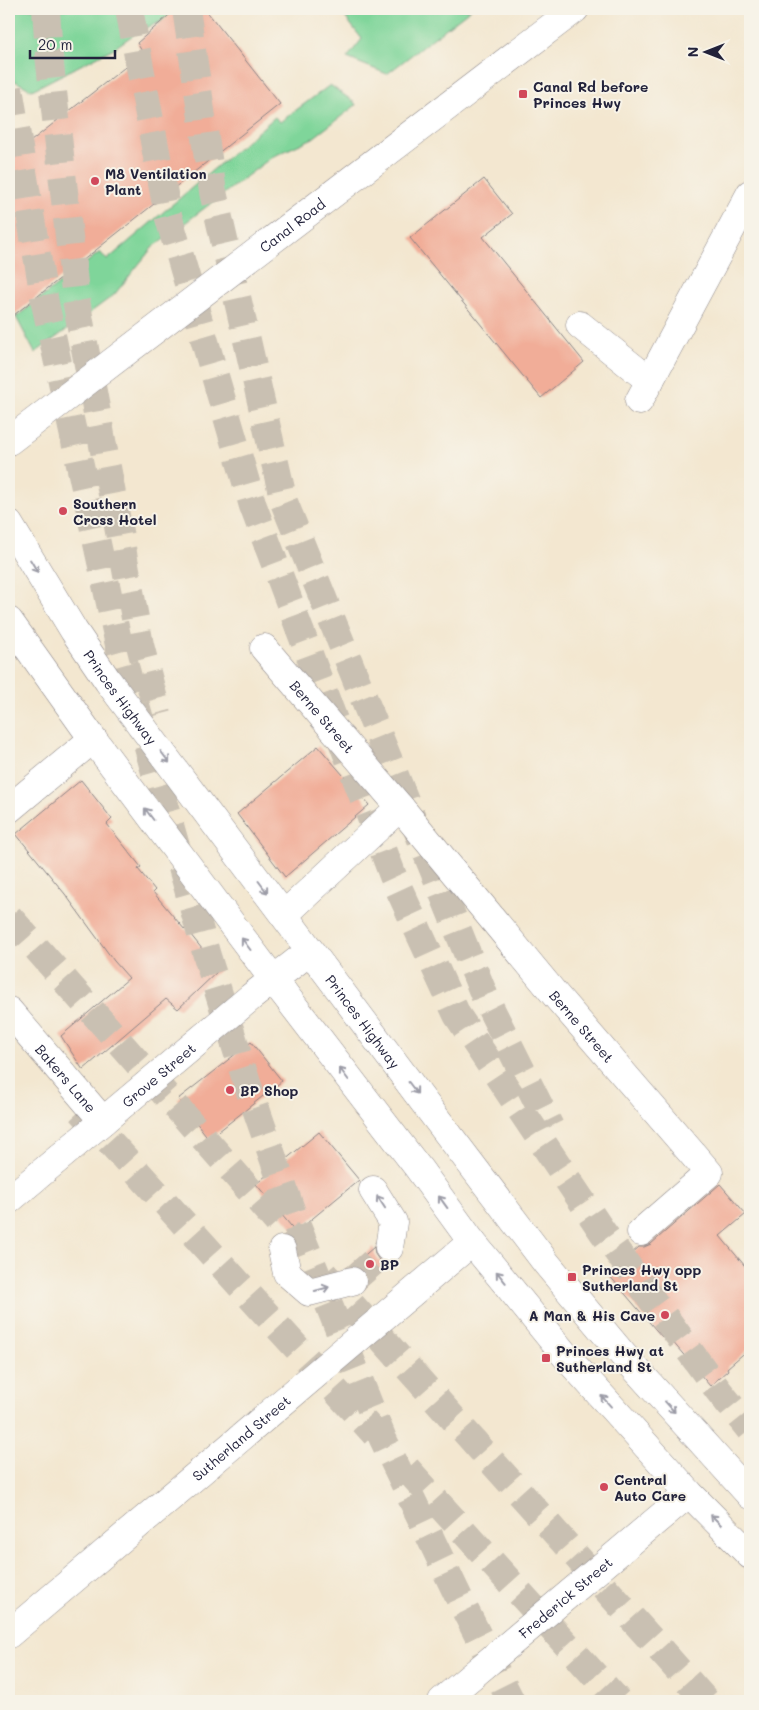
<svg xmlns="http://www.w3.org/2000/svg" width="759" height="1710" viewBox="0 0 759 1710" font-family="Mali,sans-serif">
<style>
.green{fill:#7fd59a;stroke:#507c6a}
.building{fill:#f1ad98}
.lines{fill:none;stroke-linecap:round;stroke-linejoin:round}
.minor-tunnel{stroke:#c9c0b2;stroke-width:28;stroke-dasharray:28 14;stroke-linecap:butt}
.highway-tunnel{stroke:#c9c0b2;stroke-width:28;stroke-dasharray:28 14;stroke-linecap:butt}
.minor-casing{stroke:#8a8486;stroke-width:29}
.major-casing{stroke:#8a8486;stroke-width:29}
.highway-casing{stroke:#8a8486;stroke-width:29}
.minor{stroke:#fff;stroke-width:28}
.major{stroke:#fff;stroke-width:28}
.highway{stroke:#fff;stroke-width:28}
.oneway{stroke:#9c9ca7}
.poi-dot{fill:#d1495b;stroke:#f7f3e8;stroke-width:2}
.labels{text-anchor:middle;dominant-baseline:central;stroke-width:4;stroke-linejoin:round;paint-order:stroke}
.poi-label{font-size:14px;font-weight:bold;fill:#22223b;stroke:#f7f3e8;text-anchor:start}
.street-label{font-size:14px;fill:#22223b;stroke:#f7f3e8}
</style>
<rect width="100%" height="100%" fill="#f7f3e8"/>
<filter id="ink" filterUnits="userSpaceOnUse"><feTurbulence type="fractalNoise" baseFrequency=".02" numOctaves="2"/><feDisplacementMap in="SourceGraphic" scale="10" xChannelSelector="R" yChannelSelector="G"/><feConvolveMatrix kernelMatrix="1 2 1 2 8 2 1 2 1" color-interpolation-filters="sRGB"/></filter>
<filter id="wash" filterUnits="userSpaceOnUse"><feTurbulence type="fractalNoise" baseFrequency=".0096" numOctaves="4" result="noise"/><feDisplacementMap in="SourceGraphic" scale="20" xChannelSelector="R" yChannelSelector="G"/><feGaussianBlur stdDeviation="1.12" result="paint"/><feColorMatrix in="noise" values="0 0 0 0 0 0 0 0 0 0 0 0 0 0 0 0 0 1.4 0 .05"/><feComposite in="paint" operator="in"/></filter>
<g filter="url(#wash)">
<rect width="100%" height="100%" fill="#f3e7d0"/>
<path class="green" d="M9 9H193L140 30 116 47 32 90 9 78Z
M339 9H471L387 74 347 58 362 39Z
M330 85 354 102 356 105 313 138 272 157 152 248 114 295 35 353 16 317 100 252 107 260 275 117 280 122Z"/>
<g id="blocks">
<path class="building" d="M176 9H205L280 104 9 319V147L26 145 143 53 137 43Z
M484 179 512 214 483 237 584 362 541 398 410 238Z
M318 746 369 805 285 877 237 814Z
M81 780 112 819 107 824 141 867 138 869 155 890 153 892 185 930 186 929 219 970 178 1009 166 999 83 1070 61 1036 129 978 114 961 65 894 16 834Z
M251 1042 282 1081 209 1139 178 1099Z
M319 1132 359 1180 296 1232 256 1184Z
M720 1184 746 1214 720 1236 750 1272V1348L727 1368 728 1370 710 1386 666 1334 662 1337 608 1274 639 1247H644L651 1244Z
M374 1247 375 1254 379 1260 388 1263 367 1281V1277L363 1270 357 1266H352Z"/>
</g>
</g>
<g filter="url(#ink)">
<use href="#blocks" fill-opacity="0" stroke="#8a8486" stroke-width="1"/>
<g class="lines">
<path class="minor-tunnel" d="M352 1281 389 1248"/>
<path class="highway-tunnel" d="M46 9 49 55 76 300 140 645 158 715
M129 9 168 215 253 506 393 876 457 1015 602 1231 718 1390 750 1430
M186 9 213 192 284 502 485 997 550 1127
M9 88 45 303 119 645 207 956 247 1083 295 1221 383 1439 461 1602 511 1701
M9 917 297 1244
M81 1110 375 1434
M324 1274 706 1701
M407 1469 618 1701"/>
<defs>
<g id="minor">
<path d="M580 325 650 381"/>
<path d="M639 401 750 194"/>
<path id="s1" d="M264 648 400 807 557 997 709 1173 641 1232"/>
<path d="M9 809 93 739"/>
<path d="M284 915 400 807"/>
<path id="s2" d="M9 1011 103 1121"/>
<path d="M373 1190 393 1222 389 1248"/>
<path id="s3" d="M9 1200 251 997 310 951"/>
<path d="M282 1250 287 1273 309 1292 352 1281"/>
<path id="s4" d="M9 1634 472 1242"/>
<path id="s5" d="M442 1701 689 1493"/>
</g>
<g id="major">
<path id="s6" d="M9 441 575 9"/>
</g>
<g id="highway">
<path id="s7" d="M9 524 74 631 108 681 426 1105 547 1264 624 1356 750 1495"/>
<path d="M9 621 93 739 273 979 419 1169 472 1242 569 1360 689 1493 750 1555"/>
</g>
</defs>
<use href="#minor" class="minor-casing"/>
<use href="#major" class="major-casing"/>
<use href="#highway" class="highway-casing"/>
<use href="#minor" class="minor"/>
<use href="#major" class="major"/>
<use href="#highway" class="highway"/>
</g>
<defs><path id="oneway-shaft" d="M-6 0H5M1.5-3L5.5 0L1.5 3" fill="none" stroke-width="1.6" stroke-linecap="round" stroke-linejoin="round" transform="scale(1.25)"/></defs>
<g class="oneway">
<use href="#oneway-shaft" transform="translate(34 566) rotate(59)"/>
<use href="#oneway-shaft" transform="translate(165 757) rotate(53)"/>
<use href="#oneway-shaft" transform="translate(149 814) rotate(-127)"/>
<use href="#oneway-shaft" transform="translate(263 887) rotate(53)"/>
<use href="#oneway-shaft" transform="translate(246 944) rotate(-127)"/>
<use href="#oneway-shaft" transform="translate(344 1074) rotate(-127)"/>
<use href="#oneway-shaft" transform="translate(413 1088) rotate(53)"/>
<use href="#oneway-shaft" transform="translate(381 1202) rotate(-123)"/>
<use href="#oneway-shaft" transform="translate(443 1202) rotate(-126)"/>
<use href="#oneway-shaft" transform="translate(501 1277) rotate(-129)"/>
<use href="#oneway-shaft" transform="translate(322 1289) rotate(-15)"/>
<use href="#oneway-shaft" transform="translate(606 1401) rotate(-132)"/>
<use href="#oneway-shaft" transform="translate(670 1407) rotate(48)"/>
<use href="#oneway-shaft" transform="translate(716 1520) rotate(-135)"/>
</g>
</g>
<g class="poi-dot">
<rect x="518" y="89" width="10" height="10" rx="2.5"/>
<circle cx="95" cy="181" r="5"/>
<circle cx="63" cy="511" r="5"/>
<circle cx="230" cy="1090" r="5"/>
<circle cx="370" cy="1264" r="5"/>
<rect x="567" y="1272" width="10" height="10" rx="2.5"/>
<circle cx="665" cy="1315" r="5"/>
<rect x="541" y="1353" width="10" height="10" rx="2.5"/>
<circle cx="604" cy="1487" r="5"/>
</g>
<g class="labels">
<g class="poi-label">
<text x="533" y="86">Canal Rd before<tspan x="533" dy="16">Princes Hwy</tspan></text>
<text x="105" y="173">M8 Ventilation<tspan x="105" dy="16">Plant</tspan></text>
<text x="73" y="503">Southern<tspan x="73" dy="16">Cross Hotel</tspan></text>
<text x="240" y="1090">BP Shop</text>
<text x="380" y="1264">BP</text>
<text x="582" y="1269">Princes Hwy opp<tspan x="582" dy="16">Sutherland St</tspan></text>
<text x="655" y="1315" text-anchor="end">A Man &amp; His Cave</text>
<text x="556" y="1350">Princes Hwy at<tspan x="556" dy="16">Sutherland St</tspan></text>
<text x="614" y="1479">Central<tspan x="614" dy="16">Auto Care</tspan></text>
</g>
<g class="street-label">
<text stroke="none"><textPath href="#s6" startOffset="356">Canal Road</textPath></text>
<text stroke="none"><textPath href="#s7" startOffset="206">Princes Highway</textPath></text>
<text stroke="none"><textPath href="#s1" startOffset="90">Berne Street</textPath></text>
<text stroke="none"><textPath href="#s7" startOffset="611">Princes Highway</textPath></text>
<text stroke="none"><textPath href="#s1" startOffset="494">Berne Street</textPath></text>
<text stroke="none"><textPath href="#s3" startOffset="195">Grove Street</textPath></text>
<text stroke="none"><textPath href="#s2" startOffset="88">Bakers Lane</textPath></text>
<text stroke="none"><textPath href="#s4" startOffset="304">Sutherland Street</textPath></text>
<text stroke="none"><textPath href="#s5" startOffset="161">Frederick Street</textPath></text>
</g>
</g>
<rect width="759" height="1710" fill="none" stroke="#f7f3e8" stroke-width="30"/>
<g transform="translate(706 52) rotate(270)" stroke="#f7f3e8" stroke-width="4" paint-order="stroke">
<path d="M0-4L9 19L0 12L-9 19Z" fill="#22223b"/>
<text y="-8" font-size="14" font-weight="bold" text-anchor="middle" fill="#22223b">N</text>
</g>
<path d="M30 50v8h85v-8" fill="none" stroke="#22223b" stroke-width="2.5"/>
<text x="38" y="50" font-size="15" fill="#22223b" stroke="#f7f3e8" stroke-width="4" paint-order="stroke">20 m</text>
</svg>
